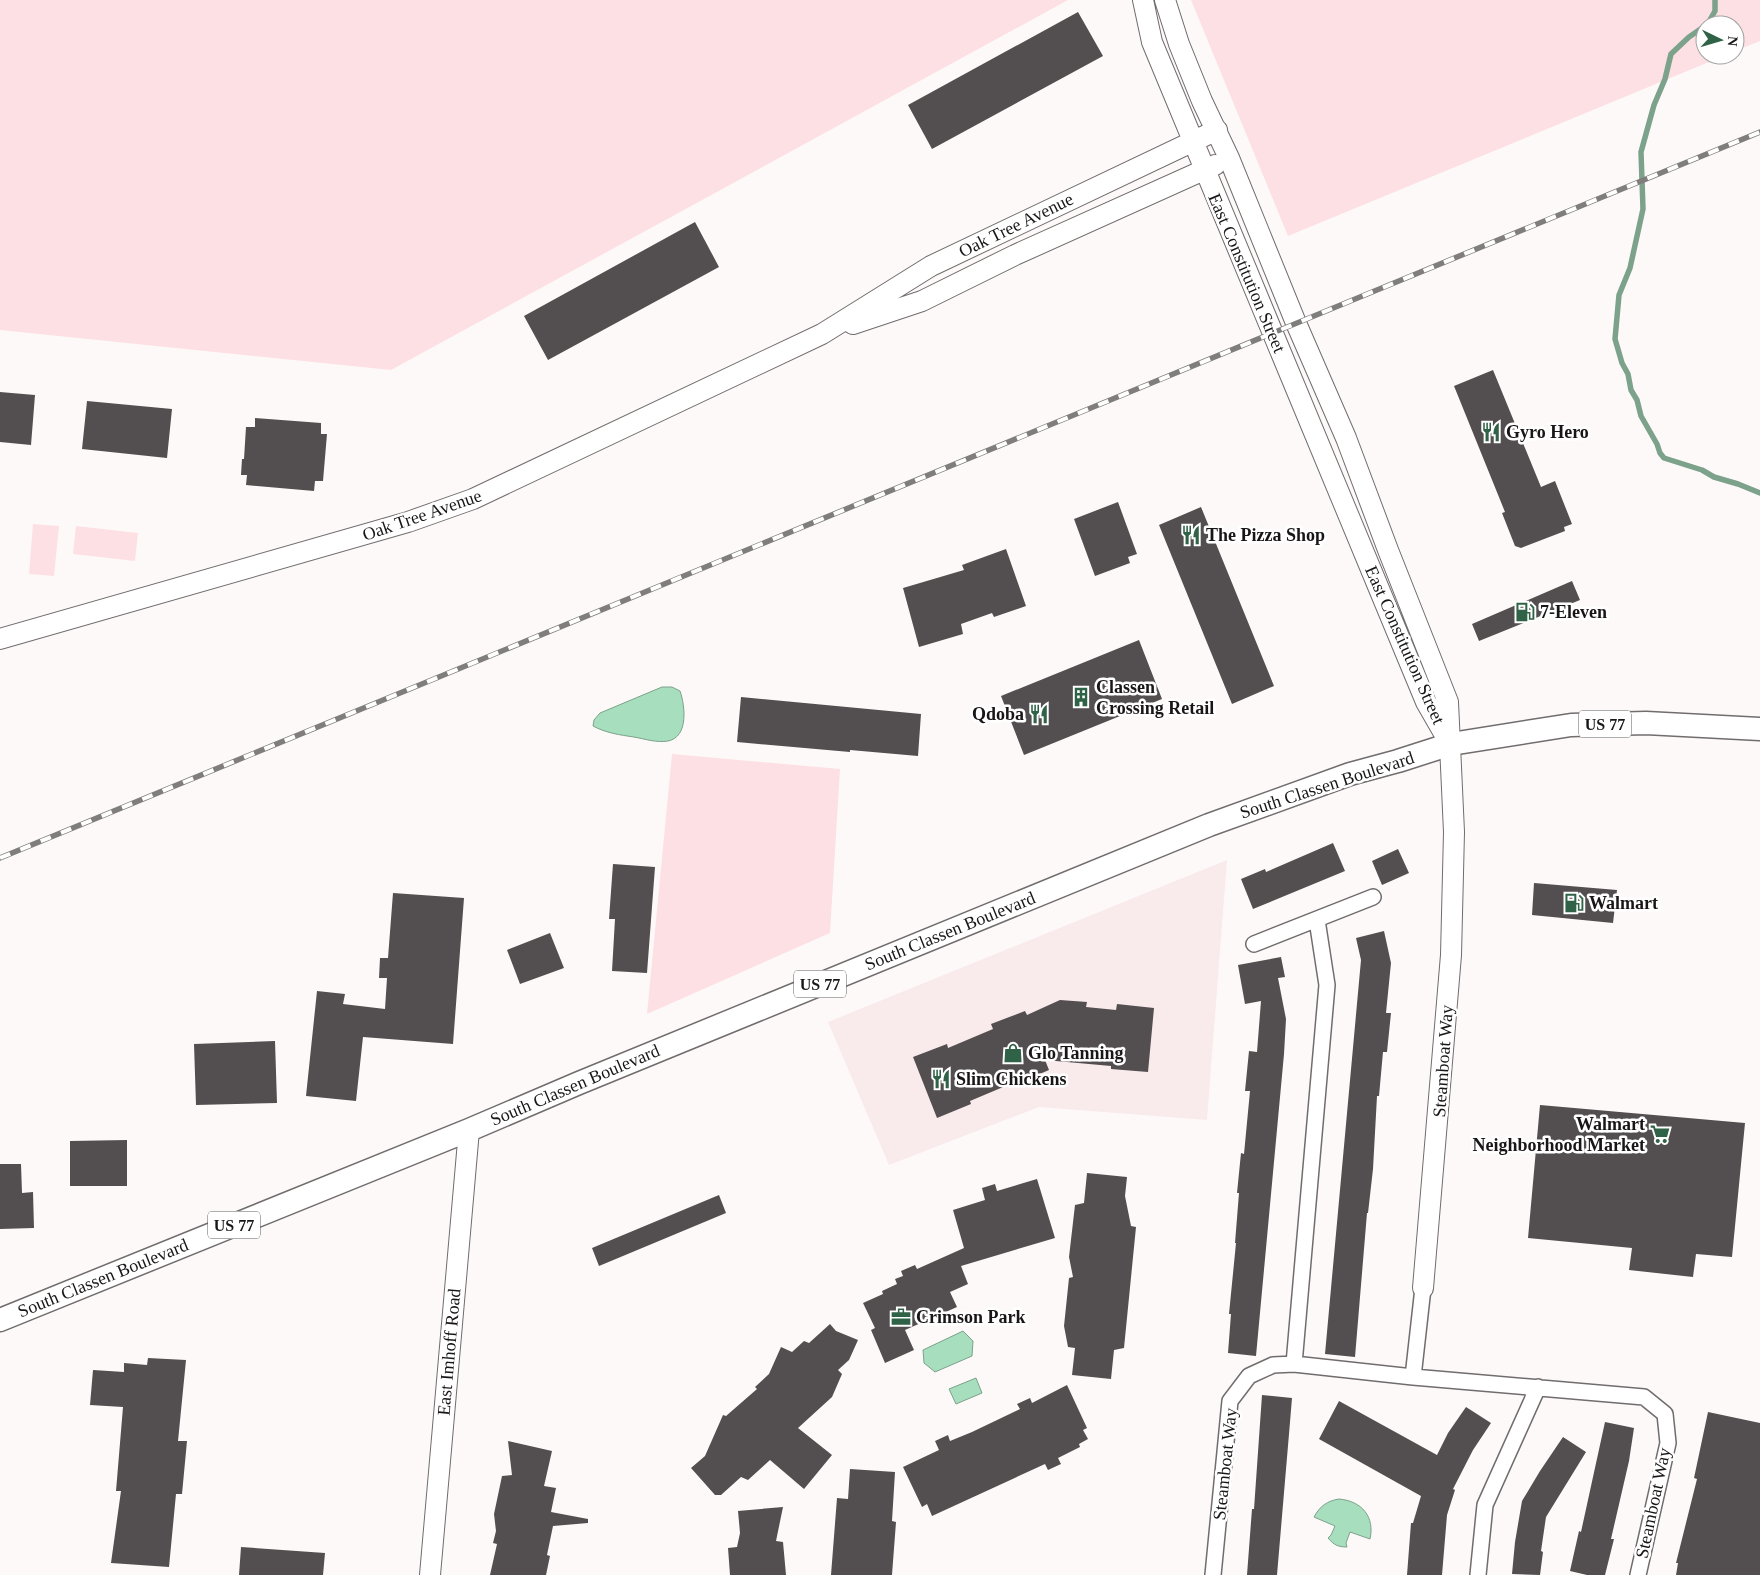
<svg xmlns="http://www.w3.org/2000/svg" width="1760" height="1575" viewBox="0 0 1760 1575" font-family="'Times New Roman',serif">
<style>
.built{fill:#f9eaec}
.green{fill:#fde0e3}
.water{fill:#a7debd;stroke:#7ca28b}
.lines{fill:none;stroke-linecap:round;stroke-linejoin:round}
.stream{stroke:#7ca28b;stroke-width:5.5}
.building{fill:#534e4f}
.street-casing{stroke:#716c6d;stroke-width:18}
.secondary-casing{stroke:#716c6d;stroke-width:22}
.primary-casing{stroke:#716c6d;stroke-width:25}
.street{stroke:#fff;stroke-width:15}
.secondary{stroke:#fff;stroke-width:20}
.primary{stroke:#fff;stroke-width:22}
.rail-casing{stroke:#807d7d;stroke-width:5.5}
.rail{stroke:#fff;stroke-width:4;stroke-dasharray:11;stroke-linecap:butt}
.labels{text-anchor:middle;dominant-baseline:central;stroke-width:5;stroke-linejoin:round;paint-order:stroke}
.shield{fill:#fff;stroke:#5d5c5c;stroke-width:1}
.shield-label{font-size:16px;font-weight:bold;fill:#181616}
.street-label{font-size:18px;fill:#181616;stroke:#fff}
.poi-label{font-size:18px;font-weight:bold;fill:#181616;stroke:#fff;text-anchor:start}
</style>
<rect width="100%" height="100%" fill="#fef9f9"/>
<path class="built" d="M1227 860 1207 1120 1039 1107 889 1165 828 1022Z"/>
<path class="green" d="M0 0H1068L391 370 0 330Z
M1191 0H1760V41L1735 51V25H1705V55H1726L1288 236Z
M33 524 59 526 54 576 29 574Z
M76 526 138 533 135 561 73 554Z
M672 754 840 769 830 933 647 1014Z"/>
<path class="water" d="M662 687H672L680 691C685 705 689 737 668 741 657 743 645 739 634 737 620 735 606 733 593 726L594 720 600 713Z
M963 1331 973 1341 972 1356 935 1372 924 1363 923 1350Z
M976 1378 982 1393 956 1404 949 1389Z
M1339 1499C1362 1501 1375 1517 1370 1539L1350 1532 1346 1543 1347 1547C1338 1547 1334 1545 1328 1538L1331 1535 1335 1526 1314 1517C1320 1506 1327 1501 1339 1499Z"/>
<g class="lines">
<path class="stream" d="M1707 25 1715 11V0
M1705 26 1689 37 1671 54 1665 79 1654 105 1641 152 1643 209 1630 268 1619 295 1615 339 1622 363 1628 374 1631 390 1637 400 1641 416 1657 444 1660 453 1664 458 1702 470 1714 477 1738 484 1760 493"/>
</g>
<path class="building" d="M1078 12 1103 56 932 149 908 105Z
M695 222 719 267 548 360 524 316Z
M1493 370 1541 487 1555 481 1572 524 1564 527 1565 531 1521 548 1515 546 1502 513 1505 512 1454 386Z
M0 392 35 395 31 445 0 442Z
M87 401 172 409 167 458 82 449Z
M255 418 321 423V434H327L323 481H315L314 491 246 485 247 475H241L242 459H244L246 427H255Z
M1118 502 1137 554 1128 557 1130 563 1095 576 1074 519Z
M1201 507 1274 686 1232 704 1159 525Z
M1006 549 1026 606 994 617 992 613 961 624 963 634 919 647 903 588 964 570 962 565Z
M1572 581 1580 600 1479 641 1472 624Z
M1139 640 1162 699 1024 755 1001 696Z
M741 697 921 714 918 756 850 750V752L737 742Z
M1333 843 1345 871 1253 909 1241 879 1265 869 1266 872Z
M1398 849 1409 873 1382 885 1372 861Z
M613 864 655 867 647 973 612 971 615 919H609Z
M1534 883 1617 890 1613 923 1532 915Z
M393 893 464 898 453 1044 363 1037 356 1101 306 1096 317 991 345 994 343 1004 385 1009 387 978H379L380 958H388Z
M1384 931 1391 963 1386 1013H1391L1387 1052H1383L1379 1096H1377L1373 1169 1368 1213H1367L1355 1357 1325 1354 1361 960 1356 938Z
M550 933 564 968 520 984 507 950Z
M1281 957 1285 977 1278 978 1286 1019 1284 1054 1256 1356 1228 1353 1231 1314H1229L1236 1243H1235L1239 1193H1237L1241 1153 1244 1154 1250 1091H1245L1249 1051 1257 1052 1261 1001 1245 1004 1238 965Z
M1060 1000 1087 1002 1086 1007 1116 1010 1117 1004 1154 1008 1148 1072 1111 1069V1066L1045 1060 1049 1070 1016 1084 1015 1082 970 1101 971 1104 937 1118 913 1057 947 1044 948 1048 993 1029 991 1024 1025 1011 1027 1015Z
M275 1041 277 1103 196 1105 194 1044Z
M1540 1105 1745 1123 1732 1257 1696 1254 1693 1277 1629 1270 1632 1248 1528 1238Z
M127 1140V1186H70V1141Z
M0 1164H21L22 1193 33 1192 34 1228 0 1229Z
M1087 1173 1127 1177 1125 1196 1131 1226 1136 1227 1124 1348 1114 1350 1111 1379 1072 1375 1075 1348 1068 1347 1064 1326 1069 1278 1073 1277 1069 1257 1075 1205 1084 1203Z
M1037 1179 1055 1238 961 1266 968 1284 950 1292 957 1307 905 1330 914 1350 885 1363 871 1330 875 1328 863 1303 883 1294 882 1291 897 1284 895 1279 903 1276 901 1271 915 1265 917 1269 964 1248 953 1210 985 1200 982 1188 995 1184 997 1191Z
M719 1195 726 1213 599 1266 592 1248Z
M830 1324 836 1331 858 1340 849 1360 838 1370 842 1374 832 1397 798 1428 832 1455 804 1489 770 1460 748 1480 741 1477 721 1495H715L691 1468 705 1456 723 1415 726 1416 757 1389 755 1387 769 1374 781 1347 792 1352 804 1341 809 1343Z
M148 1358 186 1360 178 1441H187L182 1494H176L169 1567 111 1563 121 1491H116L123 1407 90 1405 93 1370 124 1372V1363L147 1365Z
M1067 1385 1087 1428 1083 1430 1088 1439 1079 1444 1080 1447 1058 1458 1061 1464 1048 1470 1045 1464 932 1516 927 1504 922 1507 903 1467 939 1450 935 1441 948 1435 950 1441 972 1432 1020 1409 1017 1404 1030 1398 1032 1403Z
M1262 1395 1292 1398 1289 1434 1277 1575H1247L1252 1509H1254Z
M1339 1401 1437 1455 1448 1433 1466 1407 1491 1423 1473 1450 1453 1489 1455 1490 1447 1515 1442 1575H1407L1411 1523H1413L1421 1496 1319 1439Z
M1708 1412 1760 1423V1575H1676L1678 1563H1676L1697 1479 1694 1478Z
M1605 1422 1634 1428 1629 1461 1611 1539H1614L1605 1575H1587L1570 1571 1579 1531 1581 1532Z
M1563 1437 1586 1452 1546 1517 1541 1551 1543 1552 1540 1575 1512 1574 1515 1542 1522 1501 1540 1471Z
M508 1441 552 1451 544 1486 556 1488 551 1512 588 1519V1523L553 1526 547 1555 550 1556 546 1575H490L497 1544 493 1543 496 1531 494 1514 502 1476 512 1475Z
M850 1469 895 1472 892 1521 896 1522 892 1575H831L837 1498 848 1499Z
M783 1507 776 1541 783 1542 786 1575H730L728 1548 737 1547 740 1533 738 1511Z
M241 1547 325 1553 323 1575H239Z"/>
<g class="lines">
<defs>
<path id="street" d="M1254 944 1373 897
M1294 1364 1327 985 1317 920
M1413 1377 1423 1288
M1213 1575 1230 1401 1249 1376 1273 1365 1294 1364 1413 1377 1644 1397 1665 1414 1668 1443 1638 1575
M1478 1575 1485 1505 1538 1387"/>
<path id="secondary" d="M1143 0 1152 42 1426 702 1449 742
M1165 0 1179 44 1202 101 1229 158 1296 323 1346 438 1388 550 1448 702 1454 832 1451 955 1423 1288
M853 324 922 301 1015 255 1215 165
M0 639 408 522 473 499 822 334 931 266 1217 130
M430 1575 469 1130"/>
<path id="primary" d="M0 1320 469 1130 579 1083 1209 825 1350 774 1398 761 1451 744 1571 725 1646 723 1760 729"/>
</defs>
<use href="#street" class="street-casing"/>
<use href="#secondary" class="secondary-casing"/>
<use href="#primary" class="primary-casing"/>
<use href="#street" class="street"/>
<use href="#secondary" class="secondary"/>
<use href="#primary" class="primary"/>
<defs>
<path id="rail" d="M0 858 1760 132"/>
</defs>
<use href="#rail" class="rail-casing"/>
<use href="#rail" class="rail"/>
</g>
<defs>
<symbol id="restaurant-bare" viewBox="-9 -9 18 18"><path d="M-5-6h1v4h1v-4h1v4h1v-4h1v5L-1.5 .5V6h-2V.5L-5-1ZM5-6V6H3V1.5H1.5Q1.5-4 5-6Z" fill="#2f6246" stroke="#fff" stroke-width="2.5" paint-order="stroke"/></symbol>
<symbol id="fuel-bare" viewBox="-9 -9 18 18"><path d="M-5.5-6h7V0h2V4h1.3V-2.5L3-4.5l.8-.8L6-3V5H2.5V1h-1V6h-7ZM-4.2-4.7v3.2H.2V-4.7Z" fill="#2f6246" stroke="#fff" stroke-width="2.5" paint-order="stroke"/></symbol>
<symbol id="building-bare" viewBox="-9 -9 18 18"><path d="M-4-6H4V6H1V3H-1V6H-4ZM-2.5-4.3h1.7v1.8h-1.7ZM.8-4.3h1.7v1.8H.8ZM-2.5-1h1.7V.8h-1.7ZM.8-1h1.7V.8H.8Z" fill="#2f6246" stroke="#fff" stroke-width="2.5" paint-order="stroke"/></symbol>
<symbol id="shop-bare" viewBox="-9 -9 18 18"><path d="M-5-2.5h2.3a2.7 3.5 0 0 1 5.4 0H5L5.5 6h-11ZM-1.5-2.5h3a1.5 2.3 0 0 0-3 0Z" fill="#2f6246" stroke="#fff" stroke-width="2.5" paint-order="stroke"/></symbol>
<symbol id="supermarket-bare" viewBox="-9 -9 18 18"><path d="M-6-5.5h2.5l.6 2H6L4.5 2H-2.5L-4.4-4H-6ZM-1.5 3.2a1.3 1.3 0 1 0 .1 0ZM3 3.2a1.3 1.3 0 1 0 .1 0Z" fill="#2f6246" stroke="#fff" stroke-width="2.5" paint-order="stroke"/></symbol>
<symbol id="office-bare" viewBox="-9 -9 18 18"><path d="M-6-3h4V-5.5h4V-3h4V5H-6ZM-1-4.5V-3h2v-1.5ZM-6 0V1H6V0Z" fill="#2f6246" stroke="#fff" stroke-width="2.5" paint-order="stroke"/></symbol>
</defs>
<g fill-rule="evenodd">
<use href="#restaurant-bare" x="1477" y="418" width="28" height="28"/>
<use href="#restaurant-bare" x="1177" y="521" width="28" height="28"/>
<use href="#fuel-bare" x="1511" y="598" width="28" height="28"/>
<use href="#building-bare" x="1067" y="683" width="28" height="28"/>
<use href="#restaurant-bare" x="1025" y="700" width="28" height="28"/>
<use href="#fuel-bare" x="1560" y="889" width="28" height="28"/>
<use href="#shop-bare" x="999" y="1039" width="28" height="28"/>
<use href="#restaurant-bare" x="927" y="1065" width="28" height="28"/>
<use href="#supermarket-bare" x="1646" y="1120" width="28" height="28"/>
<use href="#office-bare" x="887" y="1303" width="28" height="28"/>
</g>
<g class="labels">
<g class="shield">
<rect x="1579" y="710.5" width="52" height="27" rx="4"/>
<rect x="794" y="970.5" width="52" height="27" rx="4"/>
<rect x="208" y="1211.5" width="52" height="27" rx="4"/>
</g>
<g class="shield-label">
<text x="1605" y="724">US 77</text>
<text x="820" y="984">US 77</text>
<text x="234" y="1225">US 77</text>
</g>
<g class="street-label">
<text transform="translate(1016 225) rotate(-26)">Oak Tree Avenue</text>
<text transform="translate(1247 273) rotate(67)">East Constitution Street</text>
<text transform="translate(422 515) rotate(-19)">Oak Tree Avenue</text>
<text transform="translate(1405 645) rotate(66)">East Constitution Street</text>
<text transform="translate(1327 785) rotate(-18)">South Classen Boulevard</text>
<text transform="translate(950 931) rotate(-22)">South Classen Boulevard</text>
<text transform="translate(1443 1061) rotate(-86)">Steamboat Way</text>
<text transform="translate(575 1085) rotate(-23)">South Classen Boulevard</text>
<text transform="translate(103 1278) rotate(-22)">South Classen Boulevard</text>
<text transform="translate(449 1352) rotate(-85)">East Imhoff Road</text>
<text transform="translate(1225 1464) rotate(-84)">Steamboat Way</text>
<text transform="translate(1653 1503) rotate(-78)">Steamboat Way</text>
</g>
<g class="poi-label">
<text x="1506" y="432">Gyro Hero</text>
<text x="1206" y="535">The Pizza Shop</text>
<text x="1540" y="612">7-Eleven</text>
<text x="1096" y="687">Classen<tspan x="1096" dy="21">Crossing Retail</tspan></text>
<text x="1024" y="714" text-anchor="end">Qdoba</text>
<text x="1589" y="903">Walmart</text>
<text x="1028" y="1053">Glo Tanning</text>
<text x="956" y="1079">Slim Chickens</text>
<text x="1645" y="1124" text-anchor="end">Walmart<tspan x="1645" dy="21">Neighborhood Market</tspan></text>
<text x="916" y="1317">Crimson Park</text>
</g>
</g>
<g transform="translate(1720 40) rotate(95)"><circle r="24" fill="#ffffff" stroke="#a3a2a2"/>
<path d="M0-4L9 19L0 12L-9 19Z" fill="#2f6246"/>
<text y="-8" font-size="14" font-weight="bold" text-anchor="middle" fill="#181616">N</text>
</g>
</svg>
